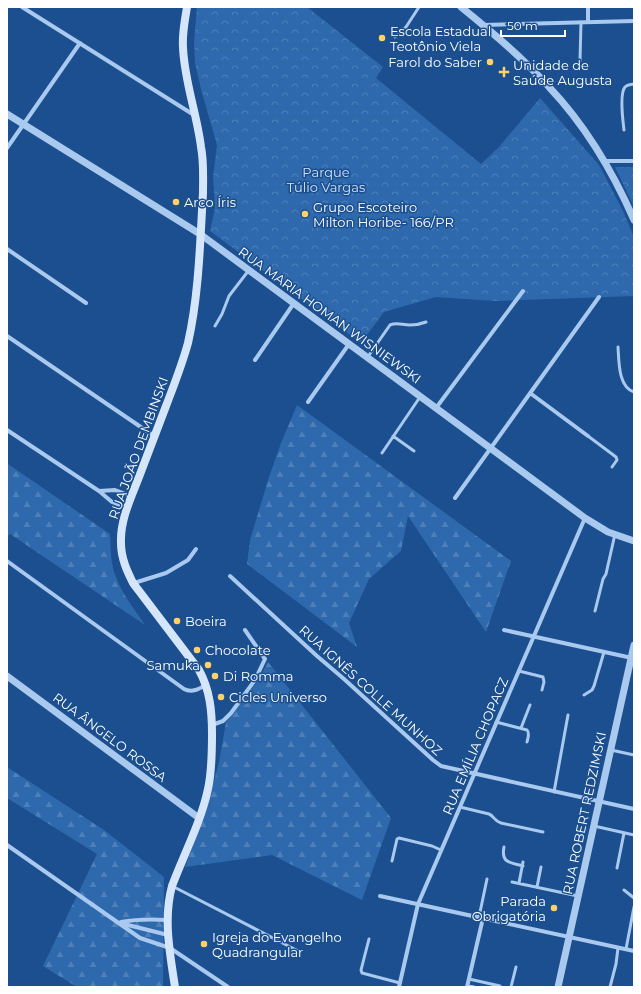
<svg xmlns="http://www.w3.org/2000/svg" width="641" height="994" viewBox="0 0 641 994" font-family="Montserrat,sans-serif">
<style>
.forest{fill:url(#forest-firs)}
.park{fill:url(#park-crowns)}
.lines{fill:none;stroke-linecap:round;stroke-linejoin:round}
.service{stroke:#a9c9ee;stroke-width:3}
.minor{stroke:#a9c9ee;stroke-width:4}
.tertiary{stroke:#a9c9ee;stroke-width:7}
.secondary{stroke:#d6e6fa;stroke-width:8}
.poi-dot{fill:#ffd166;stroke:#1b4f8f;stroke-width:1.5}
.labels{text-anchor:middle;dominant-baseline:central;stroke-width:3;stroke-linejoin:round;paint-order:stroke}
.poi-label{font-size:13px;fill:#fff;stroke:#1b4f8f;text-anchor:start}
.park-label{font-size:13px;fill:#cfe3fa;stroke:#1b4f8f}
.street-label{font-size:13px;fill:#fff;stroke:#1b4f8f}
</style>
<defs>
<pattern id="forest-firs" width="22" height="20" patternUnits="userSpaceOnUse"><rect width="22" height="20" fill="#2e69ad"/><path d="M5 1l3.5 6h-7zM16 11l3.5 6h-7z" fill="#4d80b9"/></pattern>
<pattern id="park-crowns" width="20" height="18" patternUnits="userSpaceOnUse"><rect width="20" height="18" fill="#2e69ad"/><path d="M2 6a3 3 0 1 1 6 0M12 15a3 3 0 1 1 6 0" fill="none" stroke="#4d80b9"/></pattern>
</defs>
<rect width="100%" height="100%" fill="#1b4f8f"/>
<path class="forest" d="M297 405 511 561 486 632 408 516 401 551 369 579 349 623 357 647 247 564 250 540 269 477 281 443Z
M8 464 110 534C111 549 110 564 116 577 122 594 135 610 145 625L10 534 7 537V466Z
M268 662 391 818 362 900 272 855 185 867 203 818 211 792 219 762 226 722 257 682Z
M7 767 104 830 164 877 163 987H77L43 966 97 854 7 798Z"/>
<path class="park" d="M197 7H307L383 67 376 78 481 164 499 147 540 98 599 165 623 211 634 237V296L496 301 436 297 384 312 361 343 210 231 215 208 213 177 217 145 201 89 195 63 194 42Z
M615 167H634V207Z"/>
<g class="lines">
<path class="service" d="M395 37 406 27 419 7
M580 61 581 22
M624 130C623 121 619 94 625 87 628 84 630 85 634 84
M215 326 222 314 229 296 249 270
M618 347C619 361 618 387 634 392
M367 358 390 325C397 322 402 325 410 325 416 325 421 324 426 322
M393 436 414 451
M588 436 616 457 617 460 612 467
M382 453 420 397
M595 611 603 579 606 574 615 534
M519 671 543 677 544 682 542 690
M584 695 592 690 594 686 604 652
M496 722 527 730C530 733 528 738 527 742
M521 728 530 705
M611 750 634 755
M554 792 568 715
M460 807 489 814C494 816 494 821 501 823L543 832
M594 826 634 835
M504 847C501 863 509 862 523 866
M392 861 397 839 399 838 432 846 441 850
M617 868 624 833
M512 882 578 896
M519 883 523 862
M172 886 300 952
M537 887 541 867
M624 890 634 898
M479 917 487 879
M369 939 361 970 362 973 400 983
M626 949 634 907
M469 979 500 986
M468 986 474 987
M511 987 516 967
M610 987 616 964 618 948"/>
<path class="minor" d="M22 7 194 115
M588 7V22
M484 25 634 21
M7 148 80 43
M604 161H634
M7 249 86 303
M7 336 154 436
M255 360 294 303
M530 393 588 436
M308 402 349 344
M436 408 523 291
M7 430 99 491 112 502 127 508
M99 491 115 490 131 496
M455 498 599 297
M7 561 184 689C192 693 199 689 206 685
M230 576 317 656 344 679 433 760 441 766 634 809
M134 583 166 573 188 560 196 549
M504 630 632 658
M212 725 223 721 231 713 255 680 265 659 245 630
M7 845 140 938 170 948 228 987
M380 896 634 951
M121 922C137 919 151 919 167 920
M120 923 168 935
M399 987 418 904 585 518
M467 987 483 918"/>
<path class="tertiary" d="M461 7C492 32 522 57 549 87 585 125 613 172 634 220
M7 114 200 234 585 518 608 532 634 541
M7 676 199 818
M558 987 634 645"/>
<path class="secondary" d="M175 987C170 954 163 919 172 886 184 854 201 822 208 789 212 771 212 752 212 734 212 711 210 690 199 670L133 583C127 571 121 558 121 543 120 520 131 498 139 477 148 453 157 430 166 406 174 385 182 365 188 343 199 294 200 243 203 193 203 177 204 162 201 147 197 114 184 80 183 47 182 33 185 20 187 7"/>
</g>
<g class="poi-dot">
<circle cx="382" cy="38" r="4"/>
<circle cx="490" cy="62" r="4"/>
<path d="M502 66h4v4h4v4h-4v4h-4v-4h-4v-4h4z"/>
<circle cx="176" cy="202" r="4"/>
<circle cx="305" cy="214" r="4"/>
<circle cx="177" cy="621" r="4"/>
<circle cx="197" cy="650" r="4"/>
<circle cx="208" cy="665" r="4"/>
<circle cx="215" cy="676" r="4"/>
<circle cx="221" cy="697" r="4"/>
<circle cx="554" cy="908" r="4"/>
<circle cx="204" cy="944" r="4"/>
</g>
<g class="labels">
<g class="poi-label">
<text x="390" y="31">Escola Estadual<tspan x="390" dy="15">Teotônio Viela</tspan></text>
<text x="482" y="62" text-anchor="end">Farol do Saber</text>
<text x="513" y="65">Unidade de<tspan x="513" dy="15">Saúde Augusta</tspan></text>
<text x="184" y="202">Arco Íris</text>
<text x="313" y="207">Grupo Escoteiro<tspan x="313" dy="15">Milton Horibe- 166/PR</tspan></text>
<text x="185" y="621">Boeira</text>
<text x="205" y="650">Chocolate</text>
<text x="200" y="665" text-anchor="end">Samuka</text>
<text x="223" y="676">Di Romma</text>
<text x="229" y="697">Cicles Universo</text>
<text x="546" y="901" text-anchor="end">Parada<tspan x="546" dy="15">Obrigatória</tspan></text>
<text x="212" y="937">Igreja do Evangelho<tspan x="212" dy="15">Quadrangular</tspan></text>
</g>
<g class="park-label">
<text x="326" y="172">Parque<tspan x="326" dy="15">Túlio Vargas</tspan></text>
</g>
<g class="street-label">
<text transform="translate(330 315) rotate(36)">RUA MARIA HOMAN WISNIEWSKI</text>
<text transform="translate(138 448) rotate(-70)">RUA JOÃO DEMBINSKI</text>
<text transform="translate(371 690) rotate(42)">RUA IGNÊS COLLE MUNHOZ</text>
<text transform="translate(110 737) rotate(37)">RUA ÂNGELO ROSSA</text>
<text transform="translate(475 746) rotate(-67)">RUA EMÍLIA CHOPACZ</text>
<text transform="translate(584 813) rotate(-78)">RUA ROBERT REDZIMSKI</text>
</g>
</g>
<rect width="641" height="994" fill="none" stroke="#ffffff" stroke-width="16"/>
<path d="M501 30v6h64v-6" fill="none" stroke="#ffffff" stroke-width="2"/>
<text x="507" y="30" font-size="12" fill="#ffffff" stroke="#1b4f8f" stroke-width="3" paint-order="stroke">50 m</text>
</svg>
